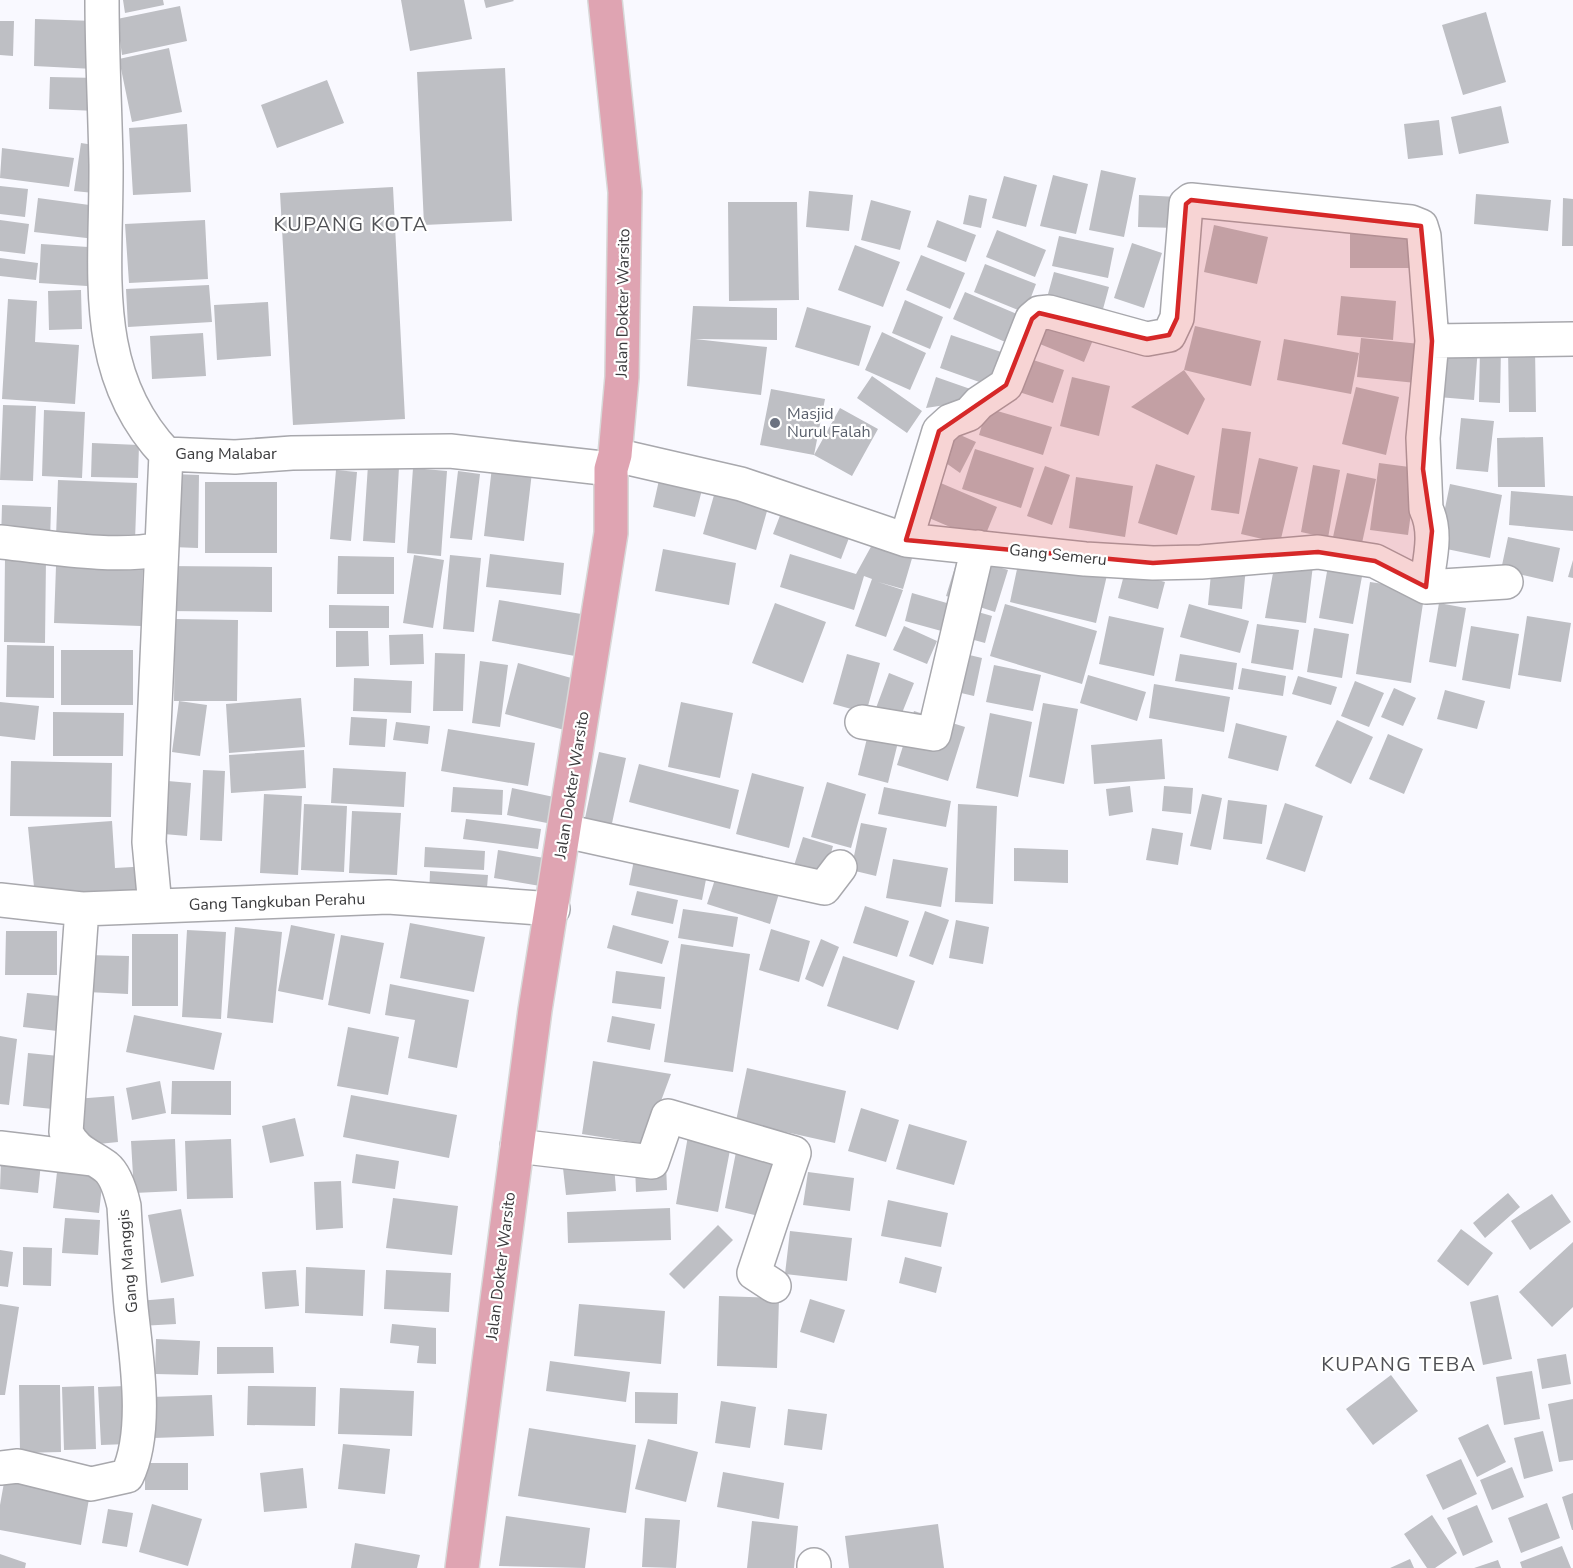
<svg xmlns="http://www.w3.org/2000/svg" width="1573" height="1568" viewBox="0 0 1573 1568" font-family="'Nunito Sans',sans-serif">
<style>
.building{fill:#bebfc4}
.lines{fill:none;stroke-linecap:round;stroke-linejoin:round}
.street-casing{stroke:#a8a8ad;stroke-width:36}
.primary-casing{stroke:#d8d8d8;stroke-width:36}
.street{stroke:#fff;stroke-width:33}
.primary{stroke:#dfa4b2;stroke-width:33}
.marked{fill:#d62828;fill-opacity:0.2;stroke:#d62828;stroke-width:4.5;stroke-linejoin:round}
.worship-dot{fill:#6b7280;stroke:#fff;stroke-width:2}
.labels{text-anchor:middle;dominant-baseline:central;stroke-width:4.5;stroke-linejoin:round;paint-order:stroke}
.street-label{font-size:16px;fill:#3a3a3c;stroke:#fff}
.worship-label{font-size:16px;fill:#5b616d;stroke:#fff;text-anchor:start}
.quarter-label{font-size:20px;letter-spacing:1.5px;fill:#505155;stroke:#fff}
</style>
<rect width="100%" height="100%" fill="#f9f9ff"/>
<path class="building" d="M123 0H163L164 5 125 13Z
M401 0H464L472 39 410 51Z
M484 0H513L514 1 486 8Z
M180 6 187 41 122 55 117 19Z
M1486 12 1506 82 1463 95 1442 25Z
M35 19 95 21 94 69 34 66Z
M0 21H14L13 56 0 55Z
M169 48 182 112 132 122 119 59Z
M505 68 512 221 424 225 417 72Z
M50 77 98 78 97 111 49 109Z
M327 80 344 123 277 148 261 105Z
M1501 106 1509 143 1459 154 1451 117Z
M1439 120 1443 155 1408 159 1404 124Z
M187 124 191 192 133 195 129 128Z
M81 143 100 146 94 193 74 191Z
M2 148 74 158 69 187 0 178Z
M1101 170 1136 178 1124 237 1089 230Z
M1053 175 1088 184 1076 234 1040 226Z
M1004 176 1037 185 1026 227 992 218Z
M0 186 28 189 25 217 0 214Z
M393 187 405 419 293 425 280 193Z
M809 191 853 195 849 231 806 227Z
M1476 194 1551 200 1548 231 1474 224Z
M969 195 987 199 981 228 963 224Z
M1139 195 1178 197 1177 228 1138 227Z
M38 198 104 207V240L34 232Z
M1563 198 1573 199V246H1562Z
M871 200 911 211 900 250 861 240Z
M728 202H797L799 300 729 301Z
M0 220 29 224 25 254 0 251Z
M205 220 208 279 129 283 125 224Z
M937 220 976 235 966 262 927 247Z
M1214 225 1268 237 1257 284 1204 272Z
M997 230 1046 250 1035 277 986 257Z
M1350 232 1411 233 1410 268H1350Z
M1059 236 1114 248 1108 278 1052 266Z
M1132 243 1162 253 1144 308 1114 298Z
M41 244 104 248 103 287 39 283Z
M855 245 900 262 883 307 838 290Z
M921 255 965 273 950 309 906 290Z
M0 258 38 263 36 280 0 276Z
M985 264 1036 284 1025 313 974 292Z
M1054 272 1109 287 1100 320 1045 305Z
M209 285 212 322 128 327 126 289Z
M81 290 82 329 49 330 48 291Z
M965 292 1024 317 1012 345 953 319Z
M1341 296 1396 301 1393 340 1337 335Z
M8 299 37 301 35 342 79 345 75 404 2 399Z
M905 300 943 317 930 349 892 333Z
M268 302 271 356 217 360 214 305Z
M693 306 777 308V340L695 339 767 347 761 395 687 386Z
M807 307 871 326 859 366 795 347Z
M1195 326 1261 341 1251 386 1184 370Z
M1046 328 1095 335 1084 362 1035 342Z
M882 332 926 353 910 390 865 370Z
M203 333 206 376 152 379 150 336Z
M951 335 1010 355 999 389 940 368Z
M1361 338 1420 344 1416 383 1357 377Z
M1284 339 1359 353 1351 394 1277 380Z
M1442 345 1478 347 1474 400 1438 397Z
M1480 346 1501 347 1500 403 1479 402Z
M1508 348H1535L1536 412H1509Z
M1024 357 1064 370 1053 403 1013 390Z
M1184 370 1205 399 1188 435 1131 407Z
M872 376 922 411 907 433 857 398Z
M936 377 979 392 958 403 926 408Z
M1072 377 1110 386 1099 436 1060 426Z
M1356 387 1399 397 1386 455 1342 444Z
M771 389 825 399 814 455 840 408 878 429 852 476 814 455 760 445Z
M3 405 36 406 33 481 0 480Z
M987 408 1052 427 1043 455 979 435Z
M44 410 85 412 82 478 42 476Z
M1461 418 1494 421 1488 472 1456 469Z
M1222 428 1251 432 1239 514 1211 510Z
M949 430 976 442 960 473 939 458Z
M1543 437 1545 487H1498L1497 438Z
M92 443 139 445 138 478 91 477Z
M975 449 1034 468 1021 508 962 489Z
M1259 458 1298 467 1280 543 1241 534Z
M1379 463 1417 468 1408 535 1370 530Z
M1156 464 1195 476 1177 535 1138 523Z
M368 465 399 467 395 543 363 541Z
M1313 465 1340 470 1328 538 1301 532Z
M1045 466 1070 475 1052 525 1027 516Z
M492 467 532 472 524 541 484 536Z
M413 468 447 471 441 556 407 553Z
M336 470 357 472 351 541 330 539Z
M458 471 480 474 472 540 450 538Z
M661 471 704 482 695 517 653 507Z
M1347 473 1376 479 1362 543 1333 537Z
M172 474 199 475 198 548 172 547Z
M1076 477 1133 486 1125 537 1069 528Z
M58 480 137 483 135 541 56 538Z
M718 481 771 497 756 550 703 534Z
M936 481 997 507 983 541 922 515Z
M205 482H277V553H205Z
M1450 484 1502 495 1490 558 1437 547Z
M1511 491 1573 496V531L1509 525Z
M2 505 51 507 50 542 1 541Z
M784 505 852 530 841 559 773 534Z
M1508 537 1560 548 1553 582 1501 570Z
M873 543 913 555 903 589 878 582 903 590 886 637 855 626 872 579 864 576 854 610 780 587 790 554 856 574Z
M663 549 736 563 729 605 655 591Z
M490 554 564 563 561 595 486 587Z
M959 554 1008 570 995 612 946 596Z
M414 555 444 560 433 628 403 623Z
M450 555 481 558 474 632 443 629Z
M1020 555 1107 575 1096 623 1010 602Z
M338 556 394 557V594H337Z
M1276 556 1314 557 1306 623 1265 618Z
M5 558H46L45 643 4 642Z
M1329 560 1364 566 1353 624 1319 618Z
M1573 560V578L1568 577Z
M1212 563 1246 567 1242 609 1208 605Z
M56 566 143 569 141 626 54 623Z
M164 566 272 567V612L164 611Z
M1125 571 1165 582 1158 609 1118 598Z
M1370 582 1425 590 1411 683 1356 674Z
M912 593 992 616 985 643 905 621Z
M499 600 593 616 586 658 492 641Z
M775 603 826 622 803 683 752 663Z
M1439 603 1466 608 1456 667 1429 662Z
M1005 604 1097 631 1082 684 990 656Z
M1189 604 1249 621 1240 653 1180 637Z
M329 605 389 606V628H329Z
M1109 616 1164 628 1154 676 1099 664Z
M1527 616 1571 623 1561 682 1518 675Z
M175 619 238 620 237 701H174Z
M1257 624 1299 630 1293 670 1251 663Z
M904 626 937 641 927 664 893 650Z
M1471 626 1519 634 1510 689 1462 680Z
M1314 628 1349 634 1342 678 1307 672Z
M336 631H368L369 666 336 667Z
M423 634 424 664 390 665 389 635Z
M7 645 54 646V698L6 697Z
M940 648 982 658 974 696 931 686Z
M61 650H133V705H61Z
M435 653 465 654 463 711H433Z
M847 654 880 663 866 713 833 704Z
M1180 654 1237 663 1233 690 1175 681Z
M480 661 508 665 500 727 472 723Z
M518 663 582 681 568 731 505 714Z
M994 665 1041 675 1033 711 986 702Z
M1242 668 1286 676 1283 696 1238 689Z
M889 673 914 683 900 718 876 708Z
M1088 675 1146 692 1137 721 1080 703Z
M1298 676 1337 687 1331 705 1292 694Z
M354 678 412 681 411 713 353 711Z
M1355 681 1384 693 1369 727 1341 716Z
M1154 684 1230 697 1224 732 1149 718Z
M1394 688 1416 698 1403 726 1381 717Z
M1445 690 1485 701 1477 729 1437 719Z
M301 698 305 747 229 753 226 704Z
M179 701 207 705 200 756 172 752Z
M0 702 39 706 35 740 0 736Z
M681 702 733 713 720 778 668 767Z
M1043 703 1078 709 1064 784 1029 777Z
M914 711 965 727 948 781 897 765Z
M53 712 124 713 123 756H53Z
M990 713 1032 722 1018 797 976 788Z
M351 717 387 719 385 747 349 745Z
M1337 720 1373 737 1351 784 1315 766Z
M396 722 430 726 428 744 393 740Z
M1236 723 1287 736 1278 771 1228 758Z
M870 726 900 734 888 783 858 775Z
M448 729 535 743 528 786 441 771Z
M1388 734 1423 749 1404 794 1369 779Z
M1162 739 1165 779 1094 784 1091 745Z
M304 750 306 788 231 793 229 755Z
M599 752 626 758 611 828 584 823Z
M11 761 112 763 111 817 10 816Z
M639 764 739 790 730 829 629 802Z
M333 768 406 772 404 807 331 803Z
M203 770 225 771 222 841 200 840Z
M752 773 804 787 789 848 736 834Z
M156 780 191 783 187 836 152 833Z
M827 782 866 794 851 848 811 837Z
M1130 786 1133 812 1109 816 1106 789Z
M1164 786 1193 788 1191 814 1162 811Z
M453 787 503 790 502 815 451 812Z
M884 787 951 801 946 827 878 814Z
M512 788 563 799 557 825 507 815Z
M264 794 302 796 298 875 260 873Z
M1202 794 1222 798 1211 850 1190 846Z
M1228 800 1267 805 1262 844 1223 839Z
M1285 803 1323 816 1305 872 1266 859Z
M304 804 347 806 344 872 301 870Z
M958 804 997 806 993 904 955 902Z
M352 811 401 813 397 875 349 873Z
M466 819 541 829 538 849 463 839Z
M112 821 115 868 150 866 151 893 35 897 28 827Z
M861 823 887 828 876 876 851 870Z
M1152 828 1183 833 1178 865 1146 860Z
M803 837 833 846 823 881 792 872Z
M425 847 485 851 484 870 424 867Z
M1014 848 1068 850V883L1014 881Z
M498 850 550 859 546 887 494 878Z
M636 850 709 864 702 900 629 885Z
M893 859 948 868 941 907 886 898Z
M718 870 780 890 770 924 707 904Z
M430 871 488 875 486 901 429 898Z
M637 891 678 900 673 924 631 915Z
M865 906 909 921 897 957 853 943Z
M683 909 738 917 733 947 678 938Z
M925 911 949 920 933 965 909 956Z
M956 920 989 927 983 964 949 958Z
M410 923 485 937 474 992 400 978Z
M291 925 335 934 323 1000 278 991Z
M613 925 669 941 662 964 607 948Z
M235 927 282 932 273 1023 227 1018Z
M771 929 810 941 799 982 759 970Z
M187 930 226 932 221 1019 182 1017Z
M6 931H57V975H5Z
M132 934H178V1006H132Z
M341 935 384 943 370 1014 328 1005Z
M821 939 839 947 823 987 805 979Z
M681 944 750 954 733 1072 664 1062Z
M87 955 129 956 128 994 87 992Z
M843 956 915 981 898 1030 827 1006Z
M616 971 665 977 661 1009 612 1003Z
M390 984 469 1000 457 1068 408 1058 415 1020 385 1015Z
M27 993 70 997 66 1032 23 1027Z
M134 1015 222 1033 214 1070 126 1052Z
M612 1016 655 1024 650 1050 607 1042Z
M348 1027 399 1037 388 1095 337 1086Z
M0 1036 17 1039 9 1105 0 1104Z
M28 1053 59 1056 53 1109 23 1106Z
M593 1061 671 1074 645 1144 582 1134Z
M747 1068 846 1091 835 1143 736 1121Z
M160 1081 166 1113 132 1120 126 1088Z
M172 1081H231V1115L171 1114Z
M351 1095 457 1115 449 1158 343 1137Z
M114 1096 118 1142 79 1146 75 1099Z
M861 1108 899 1120 886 1162 848 1151Z
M295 1118 304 1156 270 1163 262 1126Z
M909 1124 967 1141 954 1185 896 1169Z
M688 1136 731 1145 718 1212 676 1204Z
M175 1139 177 1191 134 1193 131 1141Z
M231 1139 233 1198 187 1199 185 1141Z
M737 1147 777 1156 763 1217 725 1208Z
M356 1154 399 1161 395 1189 352 1183Z
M1 1159 41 1163 38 1193 0 1189Z
M614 1164 616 1191 566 1195 563 1168Z
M666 1164 667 1190 636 1192 635 1165Z
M57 1172 103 1177 99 1213 53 1208Z
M808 1172 854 1178 850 1211 803 1205Z
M341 1181 343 1228 316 1230 314 1182Z
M1508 1193 1520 1207 1485 1238 1473 1223Z
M1552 1194 1571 1222 1530 1250 1511 1221Z
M393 1198 458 1206 452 1255 386 1248Z
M888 1200 948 1213 941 1247 881 1236Z
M670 1208 671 1240 568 1243 567 1212Z
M181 1209 194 1276 161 1283 148 1215Z
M65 1218 100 1220 98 1255 62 1253Z
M718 1225 733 1240 684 1289 669 1274Z
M1461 1229 1493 1253 1468 1286 1437 1261Z
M790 1231 852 1238 847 1281 785 1274Z
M1573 1242V1307L1552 1327 1519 1292Z
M23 1247 52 1248 51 1286 23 1285Z
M0 1250 13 1252 8 1287 0 1286Z
M905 1257 942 1267 936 1293 899 1283Z
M306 1267 365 1270 363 1316 305 1313Z
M296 1270 299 1306 265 1309 262 1272Z
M386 1270 451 1273 449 1312 384 1309Z
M1498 1295 1512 1359 1483 1365 1470 1302Z
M719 1296 779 1298 777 1368 717 1366Z
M174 1298 176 1324 140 1326 138 1301Z
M810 1299 845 1310 834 1343 800 1332Z
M0 1304 19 1307 5 1395H0Z
M579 1304 665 1311 661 1364 574 1356Z
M392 1324 436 1328V1364L417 1363 419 1346 390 1343Z
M156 1339 200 1341 198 1375 155 1374Z
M217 1347H273L274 1373 217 1374Z
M1566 1354 1571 1384 1542 1389 1537 1359Z
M550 1361 630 1372 626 1402 546 1391Z
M1532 1371 1540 1419 1504 1425 1496 1377Z
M1391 1375 1418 1411 1373 1445 1346 1409Z
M19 1385H60L61 1452 20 1453Z
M94 1386 96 1449 64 1450 62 1387Z
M126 1386 128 1444 101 1445 98 1387Z
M248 1386 316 1387 315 1426 247 1425Z
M340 1388 414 1391 412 1436 338 1434Z
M635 1392 678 1393 677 1424 635 1423Z
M212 1395 214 1436 153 1438 151 1397Z
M1573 1399V1460L1559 1462 1548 1404Z
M721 1401 756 1407 750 1448 715 1443Z
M788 1409 827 1414 822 1450 784 1445Z
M1488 1424 1506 1462 1477 1477 1458 1438Z
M529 1428 636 1445 626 1513 518 1496Z
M1543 1431 1553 1471 1524 1479 1514 1438Z
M648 1439 698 1452 686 1502 635 1489Z
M343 1444 390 1449 385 1494 338 1489Z
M1461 1459 1477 1494 1443 1510 1426 1475Z
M145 1463H188V1490H145Z
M1512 1467 1524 1497 1492 1510 1480 1480Z
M303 1468 307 1508 264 1512 260 1473Z
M723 1472 784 1483 779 1519 717 1507Z
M5 1477 90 1493 81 1545 0 1530V1505Z
M1573 1493V1530H1572L1562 1497Z
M1547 1503 1560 1538 1521 1553 1508 1518Z
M152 1504 202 1519 188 1566 139 1552Z
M1477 1505 1493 1542 1463 1556 1447 1518Z
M108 1509 133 1513 127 1547 102 1543Z
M1432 1515 1457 1553 1435 1568H1427L1404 1534Z
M506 1516 590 1528 585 1568 499 1566Z
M645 1518 680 1520 676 1568 642 1567Z
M752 1521 798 1526 794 1568H747Z
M938 1524 944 1568H849L845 1536Z
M355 1543 420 1555 417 1568H351Z
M1562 1546 1571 1568H1522L1520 1562Z
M0 1554 26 1563 25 1568H0Z
M1410 1559 1414 1568H1390Z
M1498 1560 1501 1568H1474Z"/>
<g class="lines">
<defs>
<path id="street" d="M102 0C102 55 105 109 106 164 107 267 88 372 166 454L235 457 292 453 450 451 611 469
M1432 341 1573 339
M615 455 741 484 906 540 1085 559 1153 563 1201 562 1318 552 1375 561 1426 587 1506 582
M906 540 939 431 950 421 969 414 979 403 1006 385 1032 319 1039 313 1049 312 1147 339 1169 335 1177 318 1186 204 1191 200 1411 222 1421 226 1424 236 1432 341 1423 438 1426 509C1438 533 1429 562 1426 587
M0 542C49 547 113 559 161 549
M862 722 934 734 978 547
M565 831 824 888 840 867
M0 900 82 909 388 897 553 909
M155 906 149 842 166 454
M517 1146 652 1162 668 1116 794 1153 754 1273 774 1286
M0 1148 93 1159
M0 1468 18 1466 91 1484 127 1476C149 1431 136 1356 131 1307 128 1274 126 1240 124 1206 121 1193 116 1175 106 1167 90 1155 75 1152 66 1132L82 909
M814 1565V1568"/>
<path id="primary" d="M462 1568 535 1010 611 533V469L615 455 622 377 625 192 605 0"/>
</defs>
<use href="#street" class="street-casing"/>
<use href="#primary" class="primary-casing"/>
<use href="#street" class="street"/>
<use href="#primary" class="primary"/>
</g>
<path class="marked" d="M1191 200 1421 226 1432 341 1423 469 1432 531 1426 587 1375 561 1318 552 1153 563 906 540 939 431 1006 385 1032 319 1039 313 1147 339 1169 335 1177 318 1186 204Z"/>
<circle class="worship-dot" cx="775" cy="423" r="6"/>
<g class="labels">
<g class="street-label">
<text transform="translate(623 303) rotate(-89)">Jalan Dokter Warsito</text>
<text x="226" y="454">Gang Malabar</text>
<text transform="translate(1058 555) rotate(6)">Gang Semeru</text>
<text transform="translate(572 785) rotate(-81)">Jalan Dokter Warsito</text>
<text transform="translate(277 902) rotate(-2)">Gang Tangkuban Perahu</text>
<text transform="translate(128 1261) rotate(-95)">Gang Manggis</text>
<text transform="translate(501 1266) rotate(-83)">Jalan Dokter Warsito</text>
</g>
<g class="worship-label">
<text x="787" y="414">Masjid<tspan x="787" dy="18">Nurul Falah</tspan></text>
</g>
<g class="quarter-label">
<text x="351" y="224">KUPANG KOTA</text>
<text x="1399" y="1364">KUPANG TEBA</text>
</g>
</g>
</svg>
